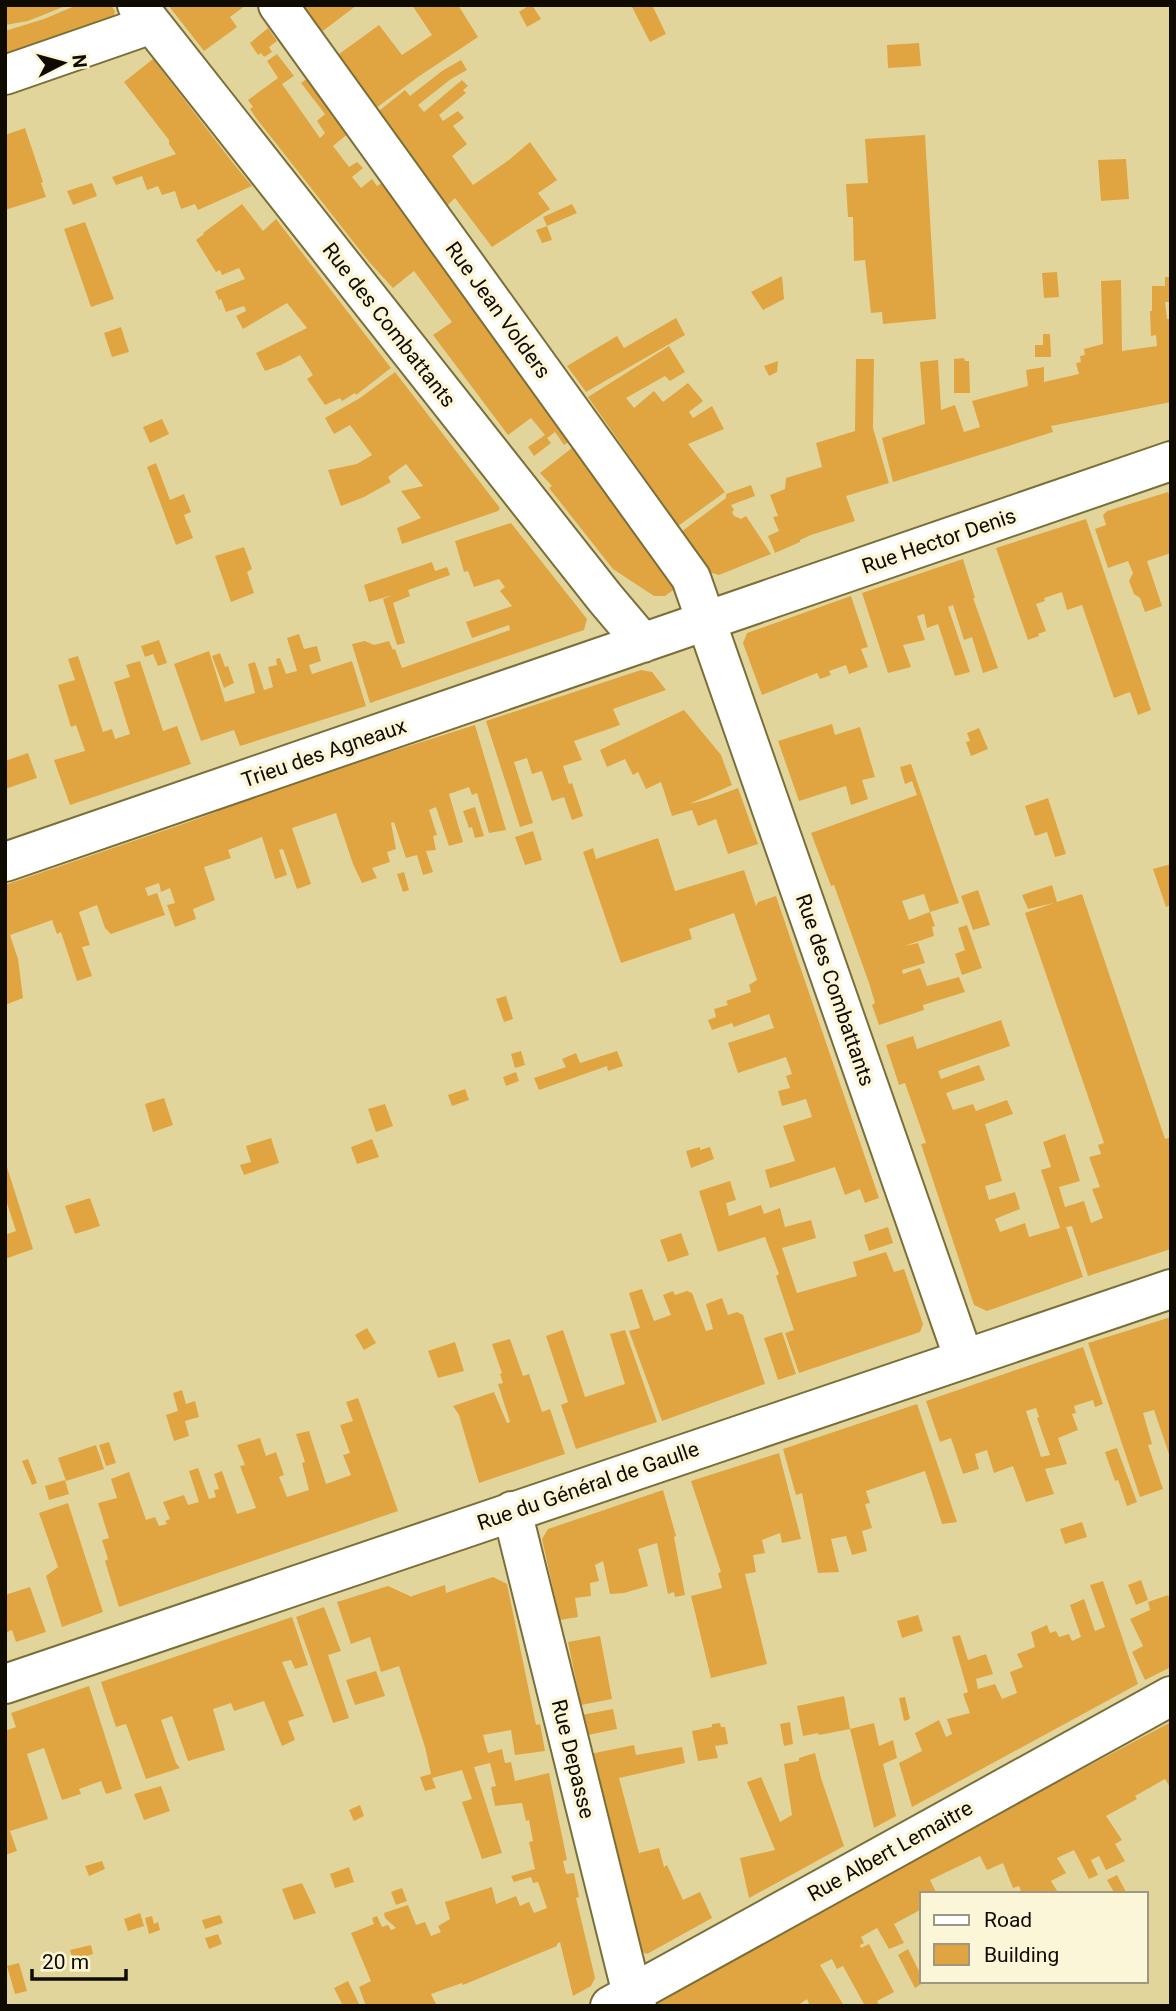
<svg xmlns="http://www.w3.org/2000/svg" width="1176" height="2011" viewBox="0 0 1176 2011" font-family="Roboto,sans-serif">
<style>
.building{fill:#e0a540;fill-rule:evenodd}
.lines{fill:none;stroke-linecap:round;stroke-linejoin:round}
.minor-casing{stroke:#7b6f39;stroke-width:42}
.major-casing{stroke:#7b6f39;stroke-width:42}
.minor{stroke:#fff;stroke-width:38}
.major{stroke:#fff;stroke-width:38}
.labels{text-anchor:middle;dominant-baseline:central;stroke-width:7;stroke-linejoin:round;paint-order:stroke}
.street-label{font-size:21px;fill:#100b00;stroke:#fcf6d9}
</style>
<rect width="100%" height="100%" fill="#e2d59c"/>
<path class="building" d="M5 5H68L28 21 5 25Z
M77 5H111L115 11 113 19 5 58V31L44 19Z
M168 5H246L230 17 237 27 204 51Z
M297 5H357L319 34Z
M412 5H458L478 37 418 77 376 108 335 57 379 25 402 55 432 35Z
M530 5H532L541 19 527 27 519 12Z
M637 5H652L666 34 650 42 632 7Z
M268 28 277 41 269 47 272 52 264 57 261 53 258 55 250 43Z
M919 43 921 66 888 68 887 45Z
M277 54 294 76 282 84 320 138 325 133 317 121 325 114 301 83 311 76 350 132 333 146 349 167 357 162 363 168 352 177 361 188 372 179 377 186 382 183 405 211 573 439 564 445 555 432 547 438 551 443 534 456 528 447 545 435 531 418 508 435 433 335 452 322 414 271 393 288 370 263 256 118 250 109 253 107 248 100 278 78 267 61Z
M153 59 233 163 252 186 198 210 195 204 181 209 175 191 162 195 158 186 147 190 142 176 116 185 112 177 176 154 169 144V140L124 82Z
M461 60 467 70 451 79 418 105 424 112 462 80 468 86 463 90 466 93 439 115 443 121 458 111 464 118 453 126 467 144 452 156 473 185 509 160 530 142 557 180 538 193 550 209 492 247 455 198 447 206 435 190 432 192 369 119 405 90 410 96 442 71Z
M25 128 43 182 41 183 46 197 5 210V135Z
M925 135 936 319 883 324 882 312 871 313 865 260 854 261 853 217H848L846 184 868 183 865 139Z
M1126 159 1129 199 1101 201 1098 160Z
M92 183 97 196 73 205 67 191Z
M242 204 263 231 276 219 391 368 356 395 355 393 342 401 340 398 325 405 307 379 313 375 300 355 281 365 265 371 256 353 307 328 287 303 243 329 236 316 246 311 244 306 226 312 221 299 219 300 215 291 245 279 239 268 222 275 220 270 216 272 196 240 204 234 203 233Z
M572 204 577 213 547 226 543 217Z
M85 222 114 299 91 307 64 229Z
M547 226 552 240 542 243 536 230Z
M1057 272 1059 297 1044 298 1042 273Z
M782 276 784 299 763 310 751 292Z
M1165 277H1171V302H1165L1167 319H1171V402L1051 426 1053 432 893 482 882 438 925 424 920 362 938 360 941 410 955 405 964 432 980 427 972 401 1028 386 1026 370 1044 367V382L1079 374 1076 363 1081 362 1080 356 1085 355 1084 349 1103 344 1101 281 1121 280 1122 351 1157 346 1156 335 1151 336 1150 311H1152V286H1165Z
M676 318 685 335 586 392 567 366 617 336 624 348Z
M121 327 129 352 112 357 104 333Z
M1043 334H1050L1051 357H1035V345H1043Z
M669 346 685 372 670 381 665 376 626 398 634 408 654 391 663 402 688 383 703 401 689 412 693 418 712 406 724 429 688 444 725 492 678 526 588 397Z
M964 358 965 361H969L970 393H954V359Z
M856 359H874L873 428 889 483 846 496 855 521 811 535 800 540V542L775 553 768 536 779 531 773 517 778 516 770 495 785 489 786 478 822 467 816 443 855 431Z
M778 361 777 372 769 376 764 366Z
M395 372 500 508 498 511 402 544 397 528 421 518 401 491 423 486 406 464 388 477 391 482 364 497 341 506 328 470 357 464 372 455 350 425 334 434 325 418 360 398Z
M162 419 169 434 150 443 143 427Z
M577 444 683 583 665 596H654L613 569 549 488 552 486 540 473Z
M156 463 170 500 184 494 191 512 184 515 193 538 176 545 147 467Z
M751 485 755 496 731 505 734 510 732 512 734 516 741 519 746 516 771 554 719 575 709 572 681 532 726 498V494Z
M1168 492 1171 499V553L1147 561 1162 606 1145 612 1140 598 1134 594 1129 581 1133 573 1128 561 1108 568 1095 529 1106 525 1103 515 1107 511Z
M1086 519 1151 710 1138 715 1130 692 1114 698 1082 605 1067 610 1062 592 1044 598 1045 601 1036 604 1046 631 1038 634 1039 636 1028 640 996 548Z
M511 523 587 619 584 630 370 703 352 644 365 641 374 645 389 641 393 650 395 649 402 668 510 630 509 625 472 638 466 622 512 606 500 591 505 587 499 579 474 587 468 571 464 572 455 541Z
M244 547 252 569 247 572 254 593 231 602 215 556Z
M963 559 975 598H973L998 668 983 673 972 637 964 640 953 605 948 607 970 672 955 676 938 624 927 628 924 614 917 616 925 640 903 645 911 667 888 673 862 593Z
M432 562 435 571 447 567 450 575 408 590 410 596 393 603 405 643 397 645 383 599 393 595 369 602 364 585Z
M851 596 868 647 861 649 868 667 849 674 846 665 829 671 831 675 820 679 817 673 762 695 743 643 747 633Z
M299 634 304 649 317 646 321 661 309 665 312 674 352 661 366 706 240 746 234 730 201 741 174 664 209 651 225 702 255 693 248 664 255 662 264 690 273 687 268 667 277 665 276 659 280 658 286 674 297 671 287 638Z
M159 640 167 663 158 666 153 654 145 657 141 646Z
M220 653 225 667 228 666 234 683 224 688 212 656Z
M78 656 103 732 112 729 115 739 130 734 114 682 130 677 126 665 140 661 163 731 177 726 191 764 70 805 54 760 85 751 76 725 71 727 58 685 75 680 68 659Z
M641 670 652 672 666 690 613 709 620 725 574 741 582 760 563 766 569 784 572 783 583 816 572 820 564 797 552 801 542 771 532 774 527 758 514 762 533 823 520 827 486 721Z
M684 710 721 755 732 785 689 804 709 799 738 788 758 844 728 854 716 819 698 826 692 810 672 816 661 782 646 789 638 772 633 775 625 759 607 767 600 750Z
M832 724 835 735 860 727 875 777 862 780 868 799 851 805 846 786 799 801 778 741Z
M475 725 506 830 489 833 477 793 472 795 469 787 449 794 463 842 449 846 436 807 429 810 437 835 433 836 436 850 426 851 433 872 423 875 417 855 406 858 394 822 391 823 396 849 387 852 390 862 372 868 377 878 362 883 353 864 336 813 292 828 311 884 297 889 283 849 279 850 287 875 275 879 262 837 228 850 231 858 204 867 215 900 193 909 196 919 175 927 167 905 175 903 170 888 161 892 159 883 145 888 148 896 157 893 165 915 156 918 111 934 105 928 97 905 79 912 90 945 82 947 92 976 77 981 61 932 57 934 52 920 10 935 18 959 23 998 5 1005V885L189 822 216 812 226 804 239 800Z
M979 728 988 749 971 756 966 742 970 741 967 733Z
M28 753 37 778 5 789V761Z
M911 764 959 903 930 912 924 894 902 901 909 920 930 912 935 926 932 927 934 936 904 946 918 943 925 963 902 970 903 974 920 968 927 986 959 977 965 992 923 1005 924 1010 879 1025 872 1005 875 1003 869 983 834 885 831 886 811 833 917 795 912 781 905 784 900 767Z
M1048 798 1066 854 1055 857 1047 832 1035 836 1025 806Z
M475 807 484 836 475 838 472 827 469 828 463 811Z
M533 831 542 860 525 865 515 837Z
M658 838 675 891 744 870 756 906 758 902 776 896 879 1198 865 1203 860 1189 845 1195 835 1167 770 1188 765 1170 795 1161 783 1126 812 1117 806 1099 782 1106 778 1091 790 1088 786 1076 792 1074 786 1057 738 1073 728 1043 774 1028 769 1014 734 1027 732 1023 712 1030 708 1020 716 1017 714 1009 728 1005 726 1001 751 992 749 985 757 980 734 913 689 929 692 939 621 963 583 852 593 848 596 859Z
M1171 864V905L1166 907 1153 869Z
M404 872 409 890 403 892 397 874Z
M1052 885 1057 902 1082 894 1165 1139 1171 1137V1249L1088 1276 1072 1226 1066 1227 1083 1277 987 1311 974 1305 921 1144 926 1143 905 1083 899 1085 886 1045 913 1036 917 1049 1001 1020 1010 1046 938 1071 941 1079 979 1065 985 1080 946 1093 953 1110 973 1104 976 1111 1007 1100 1013 1114 985 1124 1002 1181 985 1186 989 1200 1015 1192 1020 1209 995 1219 1000 1232 1025 1223 1029 1237 1060 1228 1041 1170 1051 1167 1043 1142 1065 1134 1080 1181 1059 1187 1065 1207 1084 1201 1091 1223 1103 1218 1092 1189 1100 1187 1089 1157 1101 1154 1098 1145 1104 1143 1025 913 1054 903 1028 909 1022 895Z
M978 890 990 925 973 930 961 896Z
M967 925 982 968 962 975 955 954 965 950 958 928Z
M506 996 513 1019 504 1022 496 999Z
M521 1051 525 1065 515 1068 511 1054Z
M617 1051 623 1066 608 1071 607 1066 539 1090 534 1078 566 1067 562 1059 576 1053 580 1063Z
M516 1072 519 1081 506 1086 503 1077Z
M465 1089 469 1100 452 1106 448 1095Z
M164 1098 173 1125 153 1132 145 1104Z
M385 1104 393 1126 376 1132 368 1109Z
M271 1138 279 1163 244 1175 240 1165 251 1162 246 1146Z
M372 1139 379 1157 357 1164 351 1147Z
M700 1147V1150L710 1147 714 1159 691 1168 686 1151Z
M6 1164 33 1249 5 1259V1235L16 1231 5 1197 7 1193 5 1189Z
M730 1181 736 1200 726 1203 729 1216 761 1205 764 1214 780 1208 785 1227 811 1220 816 1238 782 1248 797 1293 857 1276 853 1262 886 1252 894 1272 904 1269 923 1324 920 1332 799 1373 785 1333 794 1330 776 1276 779 1274 765 1237 718 1252 699 1191Z
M90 1198 100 1226 75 1234 65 1206Z
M888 1227 893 1243 869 1251 864 1235Z
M681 1233 689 1255 668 1262 660 1240Z
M642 1289 654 1321 671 1315 663 1295 673 1291 675 1295 687 1291 692 1293 706 1331 713 1329 706 1304 722 1298 728 1315 737 1312 743 1315 765 1384 662 1421 629 1331 640 1328 629 1293Z
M1171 1317V1460L1154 1410 1143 1413 1152 1444 1148 1445 1163 1489 1140 1497 1088 1343Z
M367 1328 376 1343 364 1350 355 1335Z
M563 1330 585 1397 625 1384 610 1334 625 1330 657 1422 576 1449 561 1405 568 1402 546 1336Z
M782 1332 796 1374 778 1380 764 1338Z
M510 1339 523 1376 529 1374 542 1412 550 1409 565 1454 479 1483 459 1415 453 1406 494 1392 507 1423 510 1422 498 1384 503 1383 500 1374 502 1373 492 1344Z
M455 1342 464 1371 438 1378 428 1351Z
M1083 1347 1103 1404 1095 1407 1093 1400 1074 1406 1076 1413 1072 1414 1078 1430 1058 1438 1067 1464 1045 1469 1054 1494 1026 1502 1013 1466 994 1473 987 1450 975 1454 979 1469 963 1474 951 1438 940 1442 926 1401ZM1036 1408 1039 1417 1037 1418 1050 1455 1041 1457 1026 1411Z
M182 1390 186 1404 195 1401 199 1417 185 1421 189 1436 174 1441 166 1415 178 1411 173 1393Z
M358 1398 398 1511 119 1607 105 1561 108 1559 102 1540 109 1538 98 1503 117 1498 111 1479 129 1472 146 1520 155 1517 159 1526 167 1524 165 1521 170 1519 163 1502 184 1495 188 1505 199 1502 189 1471 198 1468 209 1499 216 1497 214 1490 219 1489 214 1474 222 1471 237 1514 240 1513 256 1508 240 1466 245 1465 237 1445 260 1438 266 1456 276 1452 284 1475 279 1477 287 1497 309 1490 302 1463 305 1462 296 1434 309 1431 326 1484 351 1475 343 1455 350 1453 340 1425 353 1421 346 1402Z
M917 1404 957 1522 942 1524 925 1471 866 1491 870 1503 865 1504 872 1528 862 1531 867 1551 852 1555 846 1536 831 1539 839 1572 818 1573 802 1493 796 1495 783 1449Z
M109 1442 116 1463 106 1466 99 1445Z
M96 1445 104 1469 66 1481 58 1458Z
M1117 1448 1137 1502 1127 1506 1118 1480 1115 1481 1105 1452Z
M779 1453 801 1539 782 1543 780 1533 762 1540 765 1553 753 1555 756 1572 745 1574 767 1664 711 1678 691 1596 722 1588 718 1573 721 1572 691 1481Z
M28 1459 37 1483 32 1485 22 1461Z
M65 1480 69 1494 49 1500 45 1486Z
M663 1490 676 1536 674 1537 685 1595 675 1597 674 1592 668 1594 657 1543 638 1549 648 1586 624 1593 610 1594 603 1561 595 1565 599 1581 590 1583 591 1596 575 1598 578 1617 560 1620 542 1539 548 1529Z
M68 1503 103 1612 62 1627 46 1576 58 1567 39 1513Z
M1082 1522 1087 1537 1065 1544 1060 1529Z
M493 1577 507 1584 536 1725 540 1724 545 1751 515 1755 511 1730 483 1735 488 1753 502 1749 505 1763 511 1762 515 1781 549 1773 567 1860 563 1861 566 1874 574 1873 579 1897 576 1898 595 1978 591 1986 573 1996 560 1942 557 1944V1946L463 1985 462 1983 431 1994 437 2006H366L359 1987 371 1981 351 1933 374 1924 372 1918 377 1916 382 1927 388 1925 391 1930 396 1928 385 1918 384 1913 408 1905 416 1925 425 1922 431 1936 441 1932 438 1926 450 1919 445 1902 492 1887 496 1904 516 1896 520 1906 529 1902 534 1913 547 1908 538 1882 533 1883 531 1877 514 1882 511 1876 535 1869 529 1842 533 1841 529 1820 526 1821 522 1803 495 1806 491 1787 496 1786 490 1763 474 1767 502 1853 482 1859 462 1802 472 1799 462 1770 432 1778 436 1788 425 1791 420 1777 431 1774 425 1747 399 1666 381 1672 370 1637 351 1644 337 1602 388 1586 412 1597V1596L445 1585 446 1593Z
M1141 1580 1148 1600 1136 1605 1128 1585Z
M1103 1581 1138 1684 912 1807 899 1763 922 1751 915 1733 939 1720 946 1737 952 1734 947 1719 970 1713 963 1694 968 1692 952 1637 960 1635 968 1660 986 1654 993 1674 976 1679 978 1689 995 1684 1002 1699 1017 1693 1010 1672 1023 1667 1017 1654 1035 1647 1031 1632 1047 1625 1050 1633 1056 1631 1059 1637 1069 1634 1072 1641 1081 1637 1070 1605 1084 1599 1095 1631 1105 1627 1090 1585Z
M30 1587 46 1632 16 1642 12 1630 5 1633V1595Z
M1168 1595 1171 1602V1667L1145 1680 1132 1652 1143 1646 1130 1619 1150 1610 1148 1602Z
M324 1607 341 1651 328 1655 349 1718 333 1723 296 1617Z
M918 1615 923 1631 902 1638 897 1621Z
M292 1617 308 1665 295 1669 291 1660 282 1662 304 1716 288 1721 295 1740 282 1746 264 1701 234 1711 231 1703 213 1709 225 1750 188 1761 172 1716 161 1720 176 1763 180 1768 146 1779 126 1724 116 1727 101 1682Z
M600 1636 612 1699 581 1705 568 1642Z
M376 1671 385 1696 355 1705 346 1680Z
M89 1686 122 1789 106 1794 101 1781 79 1789 81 1794 62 1800 44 1748 27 1754 48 1819 10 1831 17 1851 5 1855V1731L16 1727 11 1713Z
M844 1696 850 1729 819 1735 818 1733 803 1736 797 1706Z
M905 1697 910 1719 904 1721 899 1698Z
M613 1709 617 1729 588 1735 582 1715Z
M790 1722 793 1744 784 1746 780 1724Z
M1171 1722V1789L1165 1779 1135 1796 1137 1799 1106 1816 1122 1840 1115 1844 1125 1861 1106 1870 1099 1856 1091 1860 1098 1875 1089 1879 1074 1850 1057 1858 1066 1873 1051 1881 1059 1894H1022L1019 1886 1013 1888 1003 1863 987 1870 980 1856 930 1880 937 1894H922V1909L894 1924 904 1943 889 1949 877 1928 861 1937 864 1943 860 1945 861 1948 869 1944 894 1992 877 2001 879 2006H865L843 1966 837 1969 832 1959 820 1965 844 2006H810L807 1999 797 2006H645L828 1907 896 1868Z
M720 1723 721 1727H725L728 1744 715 1746 718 1758 698 1761 692 1731 712 1727V1724Z
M874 1723 879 1746 893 1740 897 1758 883 1764 896 1816 874 1828 850 1729Z
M634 1745 636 1755 682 1747 685 1763 619 1778 639 1853 659 1848 664 1867 667 1865 683 1900 700 1892 712 1918 647 1954 629 1947 590 1754Z
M815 1753 821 1778 844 1846 749 1898 740 1858 775 1850 747 1782 761 1777 780 1822 792 1815 784 1764 799 1761V1758Z
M161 1786 170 1811 144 1820 134 1794Z
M360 1805 364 1816 354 1821 349 1810Z
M102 1861 105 1869 89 1876 85 1866Z
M349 1867 354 1882 335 1888 330 1874Z
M1117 1875 1127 1894H1115L1107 1880Z
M302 1883 316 1913 294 1920 282 1889Z
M402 1888 407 1901 396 1905 391 1892Z
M140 1913 144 1926 128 1931 124 1919Z
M220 1915 223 1923 205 1929 202 1920Z
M152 1916 154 1924 158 1922 160 1930 149 1934 145 1918Z
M218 1934 222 1944 209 1949 205 1938Z
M91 1945 93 1954 73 1960 70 1950Z
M908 1949 922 1977V1981H926L915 1988 898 1955Z
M19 1963 27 1991 15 1994 7 1966Z
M348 1981 360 2006H343L334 1988Z"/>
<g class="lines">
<defs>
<path id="minor" d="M137 5 605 598 643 643
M278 5 691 578 964 1359
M5 75 152 24
M5 862 1171 461
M512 1511 632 1994 637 2006
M610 2006 1171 1696"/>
<path id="major" d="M5 1684 1171 1289"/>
</defs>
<use href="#minor" class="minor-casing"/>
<use href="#major" class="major-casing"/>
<use href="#minor" class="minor"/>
<use href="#major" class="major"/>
</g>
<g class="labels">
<g class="street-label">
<text transform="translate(498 310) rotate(54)">Rue Jean Volders</text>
<text transform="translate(389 325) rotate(52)">Rue des Combattants</text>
<text transform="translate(939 541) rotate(-19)">Rue Hector Denis</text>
<text transform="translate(324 753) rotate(-19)">Trieu des Agneaux</text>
<text transform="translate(835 990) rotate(71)">Rue des Combattants</text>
<text transform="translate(588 1486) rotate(-19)">Rue du Général de Gaulle</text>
<text transform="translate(573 1759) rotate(76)">Rue Depasse</text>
<text transform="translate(890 1851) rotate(-29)">Rue Albert Lemaitre</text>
</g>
</g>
<rect width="1176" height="2011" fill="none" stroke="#100b00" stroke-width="14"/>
<rect x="920" y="1892" width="228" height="91" fill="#fcf6d9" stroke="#9e9882" stroke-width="2"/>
<rect x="934" y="1915" width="35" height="10" fill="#ffffff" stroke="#9e9882" stroke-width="2"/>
<text x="984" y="1927" font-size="21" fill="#100b00">Road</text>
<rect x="934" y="1944" width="35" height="21" fill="#e0a540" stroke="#9e9882" stroke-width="2"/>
<text x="984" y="1962" font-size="21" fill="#100b00">Building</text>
<g transform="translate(63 63) rotate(84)" stroke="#fcf6d9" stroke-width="5" paint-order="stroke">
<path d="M0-5L12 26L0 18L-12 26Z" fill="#100b00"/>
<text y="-10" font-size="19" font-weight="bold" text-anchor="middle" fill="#100b00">N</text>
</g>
<path d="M32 1969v10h94v-10" fill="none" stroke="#100b00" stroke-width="3.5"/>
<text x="42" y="1969" font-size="21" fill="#100b00" stroke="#fcf6d9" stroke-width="5" paint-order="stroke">20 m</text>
</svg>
